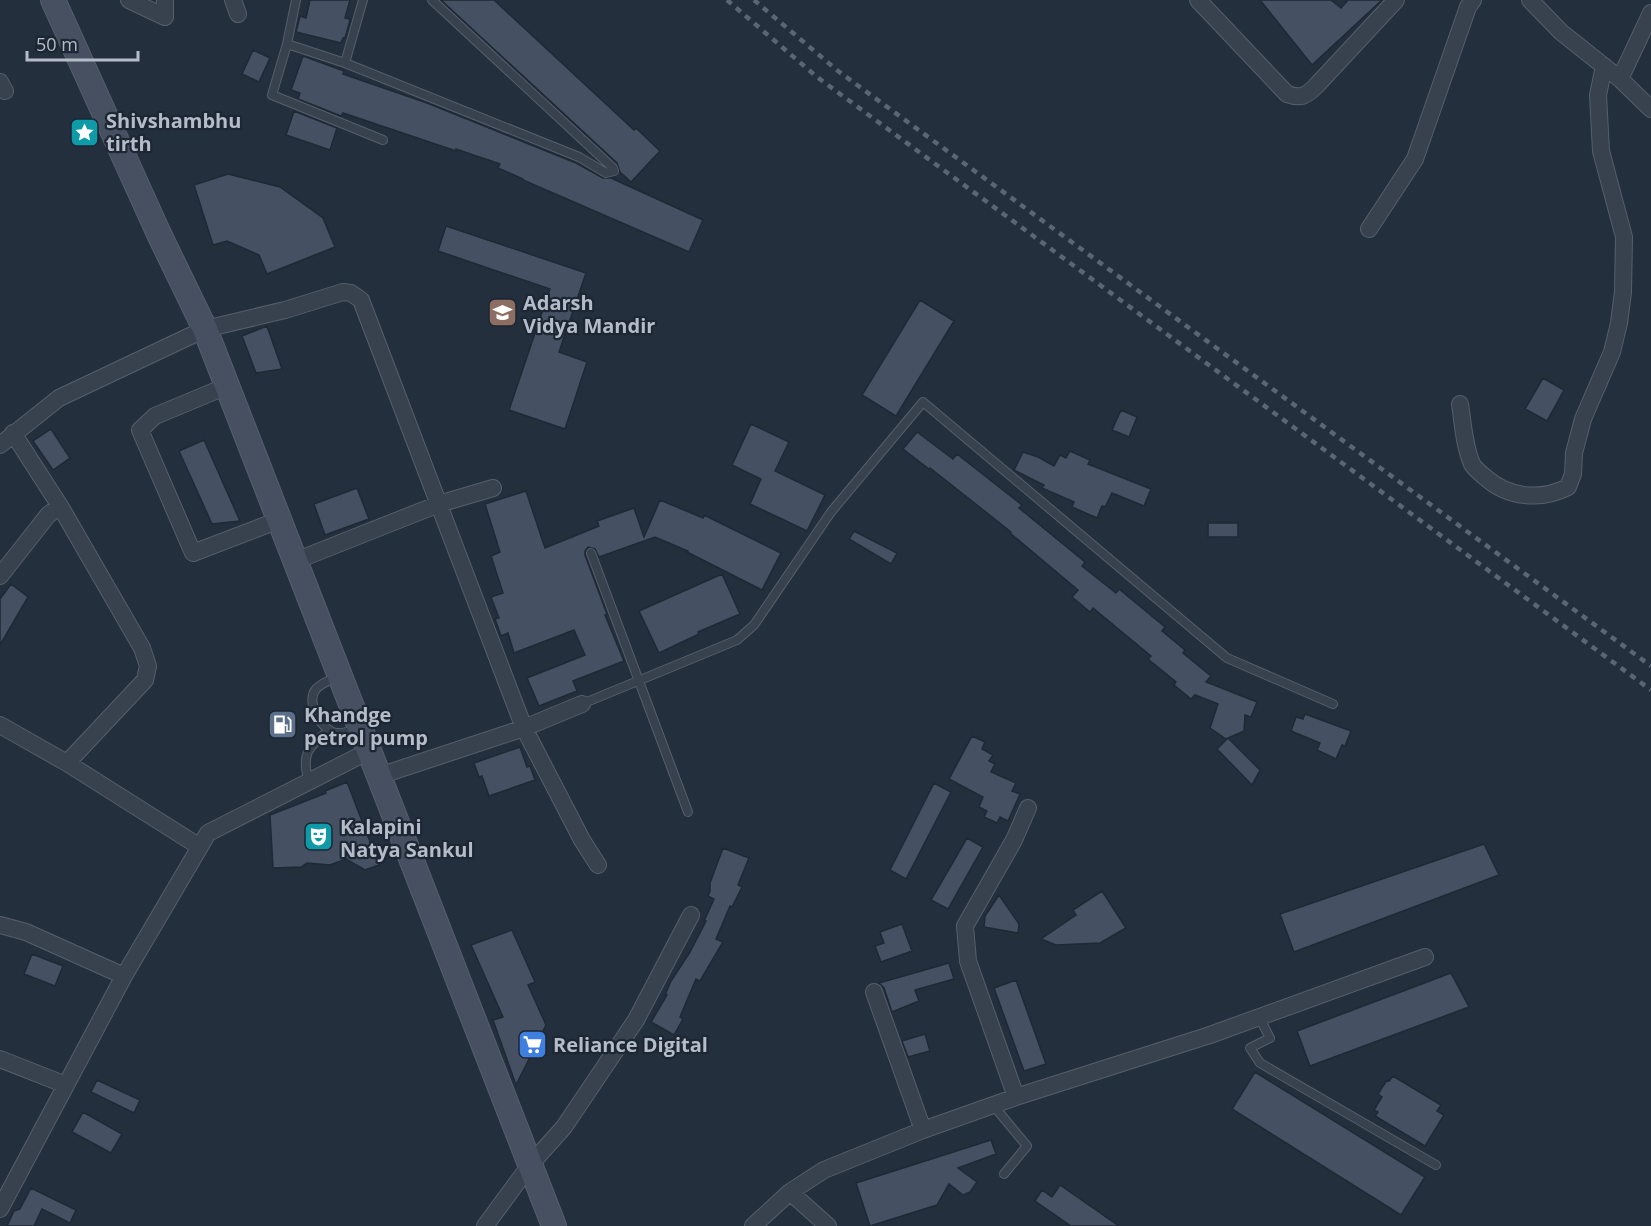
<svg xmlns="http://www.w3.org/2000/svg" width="1651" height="1226" viewBox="0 0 1651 1226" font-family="'Open Sans',sans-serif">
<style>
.building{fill:#455162;stroke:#1f2835;stroke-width:1.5}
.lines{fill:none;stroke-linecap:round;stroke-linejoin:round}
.lane-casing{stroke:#565f6c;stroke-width:10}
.street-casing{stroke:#565f6c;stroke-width:18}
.secondary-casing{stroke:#565f6c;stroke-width:26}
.lane{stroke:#38414e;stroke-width:8}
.street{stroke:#38414e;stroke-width:16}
.secondary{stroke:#465061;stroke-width:24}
.rail{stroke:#5a6575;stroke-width:4.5;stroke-dasharray:6 6;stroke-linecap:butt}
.labels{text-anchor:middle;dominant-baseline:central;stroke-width:4.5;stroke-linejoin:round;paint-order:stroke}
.poi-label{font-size:20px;font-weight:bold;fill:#b4bcc9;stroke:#1d2633;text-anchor:start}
</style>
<rect width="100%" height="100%" fill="#242f3e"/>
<path class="building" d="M310 0H350L345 18 350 19 349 24 345 38H343L341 43 296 32 300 16 306 18Z
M441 0H494L634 130 636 128 660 151 631 182 620 172 617 163Z
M1260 0H1331L1341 8 1348 0H1382L1312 65Z
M253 50 270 58 259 82 242 74Z
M303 56 344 71 343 74 427 103 576 163 603 178H611L703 220 689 252 523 180V179L498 168 500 164 456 149V151L343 113 341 116 298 99 300 93 291 90Z
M294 111 337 128 330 150 286 135Z
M228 174 280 187 323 218 335 247 267 274 259 255 227 241 213 245 194 185Z
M446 226 586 273 559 352 587 362 565 429 509 410 550 289 438 251Z
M920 300 954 321 896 416 862 395Z
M267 326 282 369 256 373 242 336Z
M1543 378 1564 390 1547 421 1525 409Z
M1121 410 1137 417 1129 437 1112 430Z
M751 424 789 442 775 471 825 495 807 531 750 504 761 479 732 465Z
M51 429 70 458 53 470 33 441Z
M917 432 953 459 957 454 1022 505 1019 508 1085 562 1082 566 1116 593 1119 589 1165 627 1162 631 1185 650 1183 653 1211 676 1206 682 1257 702 1251 717 1245 715 1244 731 1226 739 1210 728 1218 704 1195 695 1191 699 1174 685 1176 682 1148 659 1151 656 1093 608 1090 612 1072 597 1078 590 1010 533 1011 532 930 468 929 469 903 449Z
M204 440 240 521 212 524 179 451Z
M1070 451 1090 460 1088 464 1151 489 1144 506 1112 493 1105 507 1102 506 1097 518 1072 507 1074 502 1042 488 1044 485 1014 470 1023 452 1038 457 1054 466 1060 455 1066 458Z
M357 488 369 519 325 535 314 504Z
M526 491 545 548 599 526 597 521 634 508 644 537 660 500 703 518 704 515 781 553 762 590 687 552 688 551 655 537 599 557 595 549 588 547 585 551V555L607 614 605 615 624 661 573 681 577 691 539 706 527 678 585 655 574 630 514 653 508 633 501 636 495 619 499 618 491 597 503 593 491 556 500 552 485 504Z
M1208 523H1238V537H1208Z
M854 531 897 553 891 564 849 539Z
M722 574 740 614 698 632 699 634 659 653 639 611Z
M11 584 28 597 0 645V599Z
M1305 714 1351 731 1345 746 1342 745 1336 759 1317 750 1320 743 1291 731 1296 717 1303 719Z
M972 736 985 742 982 749 993 755 989 761 995 764 991 772 1016 783 1012 791 1020 794 1008 821 1000 817 997 823 984 817 987 811 979 807 983 797 949 779Z
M1228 738 1260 770 1252 785 1217 749Z
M520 747 527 767 530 766 535 780 489 796 482 776 479 777 474 763Z
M347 782 379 865 365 870 346 859 330 865 307 863 301 867 273 868 270 815 326 793 325 791Z
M934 783 951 792 906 879 890 870Z
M967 838 983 847 948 909 931 900Z
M1484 844 1499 875 1294 952 1280 914Z
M723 848 749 858 738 885 742 887 732 907 730 906 716 939 723 942 700 981 696 979 680 1017 683 1019 674 1035 651 1022 667 995H665L671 981 690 952 706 921H704L714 899 708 896 710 891V883Z
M1102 891 1126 928 1100 943 1056 945 1041 939 1076 915 1073 910Z
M999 895 1019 924 1018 933 984 927 985 916Z
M902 924 912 951 881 962 875 946 884 943 880 932Z
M512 930 535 982 528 985 546 1025 516 1085 493 1020 503 1017 471 945Z
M32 954 63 966 55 986 24 974Z
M949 963 954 979 915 990 919 1001 892 1012 884 988 879 983Z
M1451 973 1469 1007 1310 1066 1297 1031Z
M1016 980 1046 1064 1024 1071 994 988Z
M925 1034 930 1051 908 1057 902 1041Z
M1255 1072 1425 1177 1401 1215 1232 1109Z
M1393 1076 1441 1105 1437 1111 1444 1115 1425 1146 1375 1116 1378 1112 1374 1110 1382 1097 1378 1094 1387 1080 1389 1081Z
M97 1080 140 1100 134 1113 91 1092Z
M83 1112 122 1134 111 1153 72 1132Z
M991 1140 996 1154 958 1168 977 1182 970 1192 963 1195 949 1184 937 1205 870 1226 856 1183Z
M1060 1185 1119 1226H1071L1035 1201 1042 1190 1052 1197Z
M31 1188 76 1210 70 1223 42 1209 34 1226H7L14 1211 20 1209Z"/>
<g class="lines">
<defs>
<path id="lane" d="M296 0 287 44 345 63 579 157 606 173 614 171 613 168 432 0
M287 44 272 95 383 140
M345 63 363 0
M591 553 688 812
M337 677C331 680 321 683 316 689 305 702 321 731 337 733 345 734 352 730 359 727
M582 704 737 640 754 625 831 512 923 402 1227 658 1333 704
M309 782C301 756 307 746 329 731
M1259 1017 1270 1038 1250 1048 1260 1063 1436 1165
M993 1105 1027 1146 1004 1174"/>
<path id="street" d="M129 0 165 17V0
M233 0 238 14
M1198 0 1287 94C1301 99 1306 96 1316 86L1396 0
M1530 0 1561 32 1620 79 1651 109
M1620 79 1651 13
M0 82 5 91
M1369 229 1415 159 1468 7 1473 0
M227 386 155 416 140 430 193 553 279 520
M1460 404C1463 424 1464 445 1472 464 1475 469 1480 473 1485 477 1508 498 1541 501 1568 487L1573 474 1574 453 1583 419 1612 352 1619 323 1623 292 1624 237 1601 151 1598 95 1604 66
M13 433 60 506 142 648 148 666 145 680 67 763
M0 445 59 398 205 329 285 310 343 292 351 293 361 300 524 728 582 840 598 865
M295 561 439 504 493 488
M0 576 48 515 60 506
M0 725 67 763 200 847
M379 776 524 728 582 704
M0 925 26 932 124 976
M874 992 923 1130
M0 1059 66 1085
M1016 1097 968 961 965 926 1014 840 1028 808
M790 1192 828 1226
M0 1209 124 976 208 833 369 751
M485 1226 530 1165 564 1127 636 1020 691 915
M753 1226 790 1192 824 1170 923 1130 1016 1097 1210 1035 1425 957"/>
<path id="secondary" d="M53 0 159 234 205 329 554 1226"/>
</defs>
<use href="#lane" class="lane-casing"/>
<use href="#street" class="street-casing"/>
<use href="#secondary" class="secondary-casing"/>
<use href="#lane" class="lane"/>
<use href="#street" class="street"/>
<use href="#secondary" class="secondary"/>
<path class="rail" d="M727 0 817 77 1651 690
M754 0 838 71 1651 666"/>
</g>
<defs>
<symbol id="sight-square" viewBox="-11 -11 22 22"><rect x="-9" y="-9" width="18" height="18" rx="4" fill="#0f9aa8" stroke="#1d2633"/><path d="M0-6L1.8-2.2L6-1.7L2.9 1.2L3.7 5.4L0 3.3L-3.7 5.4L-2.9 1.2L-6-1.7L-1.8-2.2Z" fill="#fff"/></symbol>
<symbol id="school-square" viewBox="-11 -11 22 22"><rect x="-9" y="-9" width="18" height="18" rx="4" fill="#8d6e63" stroke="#1d2633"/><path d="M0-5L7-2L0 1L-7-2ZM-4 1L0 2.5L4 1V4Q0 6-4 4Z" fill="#fff"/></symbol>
<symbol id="fuel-square" viewBox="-11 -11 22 22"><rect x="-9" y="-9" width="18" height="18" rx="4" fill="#5c6f8a" stroke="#1d2633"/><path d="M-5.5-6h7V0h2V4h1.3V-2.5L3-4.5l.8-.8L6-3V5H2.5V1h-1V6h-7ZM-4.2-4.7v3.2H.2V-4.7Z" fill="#fff"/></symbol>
<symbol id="theatre-square" viewBox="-11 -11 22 22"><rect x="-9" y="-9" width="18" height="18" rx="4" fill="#0f9aa8" stroke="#1d2633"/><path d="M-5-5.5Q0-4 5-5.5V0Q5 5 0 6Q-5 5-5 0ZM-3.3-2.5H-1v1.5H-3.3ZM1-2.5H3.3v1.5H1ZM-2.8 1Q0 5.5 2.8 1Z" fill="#fff"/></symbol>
<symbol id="supermarket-square" viewBox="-11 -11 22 22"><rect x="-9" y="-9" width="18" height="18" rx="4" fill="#3f7fe0" stroke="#1d2633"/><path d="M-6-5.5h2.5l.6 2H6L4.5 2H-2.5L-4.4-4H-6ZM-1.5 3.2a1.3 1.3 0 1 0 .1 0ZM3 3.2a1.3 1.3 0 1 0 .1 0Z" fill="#fff"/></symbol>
</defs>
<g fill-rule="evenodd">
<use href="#sight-square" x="68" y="116" width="33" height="33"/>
<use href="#school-square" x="486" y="296" width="33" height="33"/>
<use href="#fuel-square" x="266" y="708" width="33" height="33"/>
<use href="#theatre-square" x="302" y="820" width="33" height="33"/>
<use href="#supermarket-square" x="516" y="1028" width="33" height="33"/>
</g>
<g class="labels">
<g class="poi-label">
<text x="106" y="120">Shivshambhu<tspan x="106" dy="23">tirth</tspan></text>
<text x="523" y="302">Adarsh<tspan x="523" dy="23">Vidya Mandir</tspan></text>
<text x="304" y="714">Khandge<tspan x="304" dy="23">petrol pump</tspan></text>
<text x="340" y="826">Kalapini<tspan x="340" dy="23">Natya Sankul</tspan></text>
<text x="553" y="1044">Reliance Digital</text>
</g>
</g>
<path d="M27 51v9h111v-9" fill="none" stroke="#b4bcc9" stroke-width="3"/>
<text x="36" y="51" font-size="18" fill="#b4bcc9" stroke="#1d2633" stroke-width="4.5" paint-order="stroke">50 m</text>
</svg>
